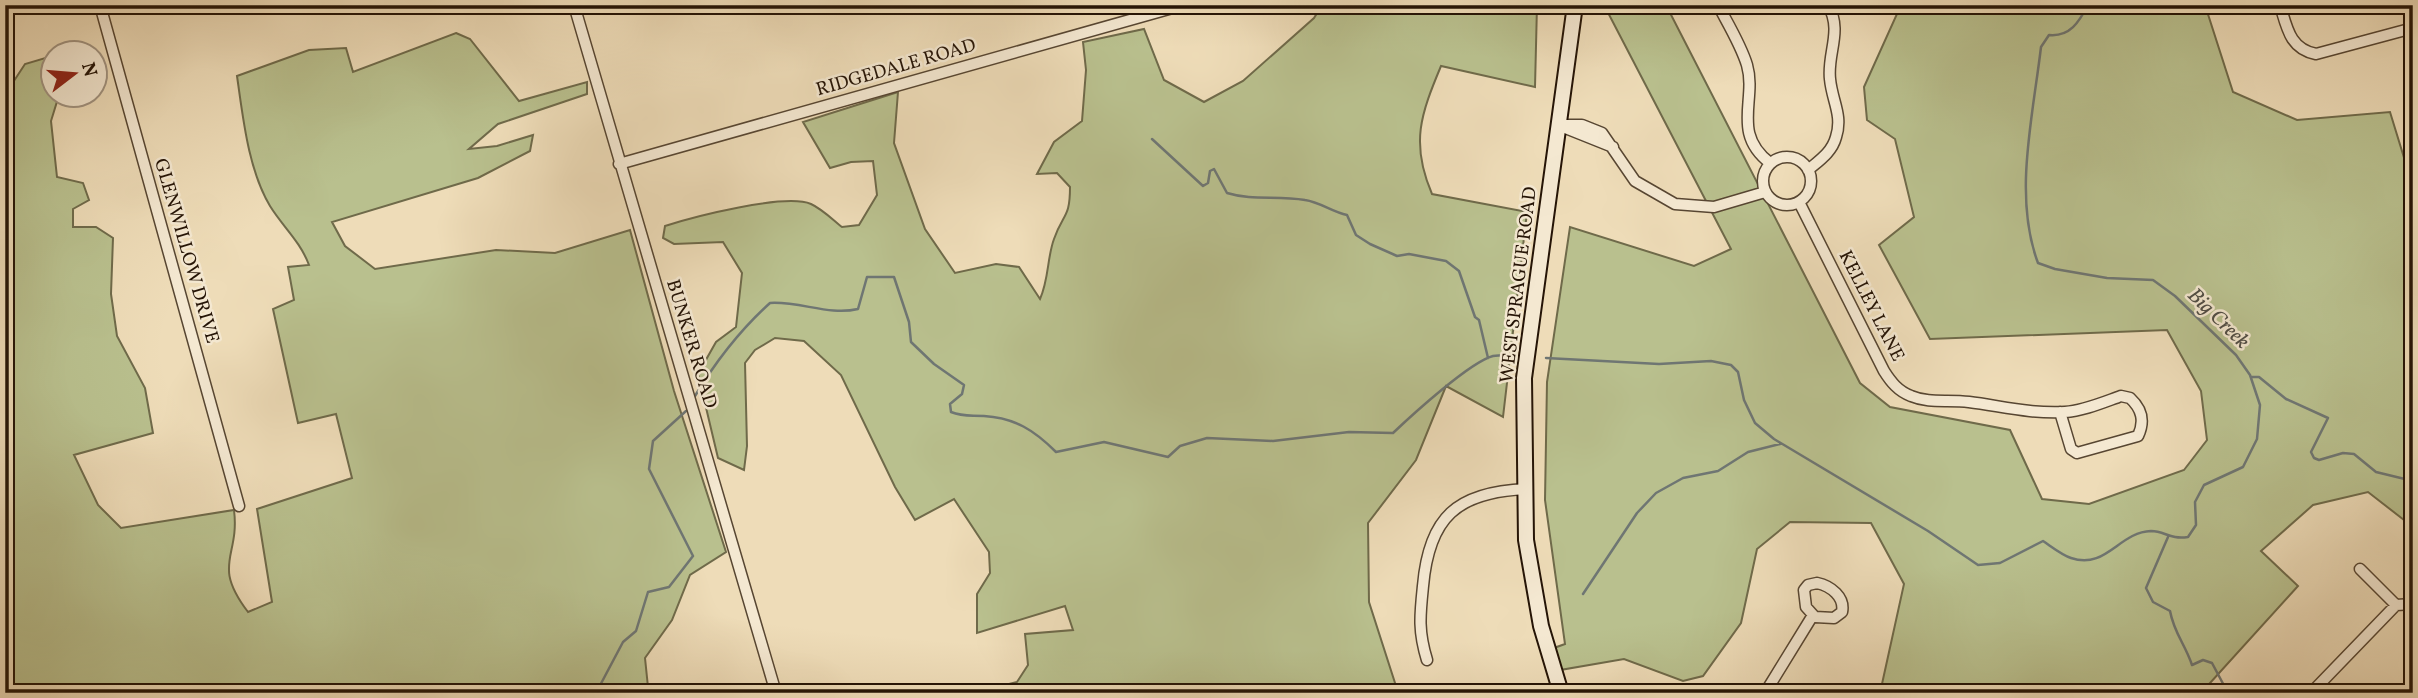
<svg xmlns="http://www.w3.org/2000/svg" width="2418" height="698" viewBox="0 0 2418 698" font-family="Vollkorn,serif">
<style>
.green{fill:#b9c08e;stroke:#6f6a4a;stroke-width:2}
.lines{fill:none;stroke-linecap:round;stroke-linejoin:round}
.stream{stroke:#6f7673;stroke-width:2.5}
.street-casing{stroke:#574632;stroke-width:13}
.secondary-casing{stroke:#251406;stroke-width:18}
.street{stroke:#f4e8d1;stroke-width:10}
.secondary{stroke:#f4e8d1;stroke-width:14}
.labels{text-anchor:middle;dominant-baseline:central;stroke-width:5;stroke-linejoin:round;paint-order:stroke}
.street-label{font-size:19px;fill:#251406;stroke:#f4e8d1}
.water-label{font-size:21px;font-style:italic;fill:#504d45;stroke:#f4e8d1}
</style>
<rect width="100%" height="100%" fill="#eedcb8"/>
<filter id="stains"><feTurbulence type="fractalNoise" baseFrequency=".00286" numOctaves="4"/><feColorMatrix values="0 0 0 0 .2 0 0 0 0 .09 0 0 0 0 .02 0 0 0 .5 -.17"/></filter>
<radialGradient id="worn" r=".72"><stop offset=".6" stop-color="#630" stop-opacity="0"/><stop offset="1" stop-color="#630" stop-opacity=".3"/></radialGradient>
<path class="green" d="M1322 5H1537L1535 87 1441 66C1421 114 1410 143 1432 194L1527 212 1503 417 1446 386 1416 460 1368 523 1369 602 1396 686 1417 693H973L1017 682 1028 665 1025 634 1073 630 1065 606 977 633V594L990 573 989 552 954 499 915 520 895 487 841 375 804 341 775 338 755 350 745 363 747 446 744 470 718 458 698 374 716 342 736 327 742 273 723 242 674 244 663 238 665 226C693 217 785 193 811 204 822 209 833 220 842 227L859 225 877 195 873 161 851 162 830 168 803 122 898 92 894 143 925 229 955 273 996 264 1019 267 1040 299C1049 279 1047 258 1054 239 1063 213 1070 219 1070 187L1057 173 1037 174 1054 142 1082 121 1086 70 1083 42 1144 29 1164 80 1204 102 1243 81 1314 18Z
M1604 5H1666L1860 383 1890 407 2010 430 2042 499 2089 504 2184 470 2207 440 2201 391 2167 330 1930 339 1879 245 1914 217 1895 139 1867 120 1864 87 1897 14 1895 5H2205L2233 92 2297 120 2390 112 2413 187V527L2368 492 2313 505 2261 551 2298 586 2201 693H1880L1904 584 1871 523 1790 522 1757 549 1741 623 1703 676 1683 681 1624 659 1560 670 1554 648 1565 644 1545 500 1547 382 1570 227 1694 266 1731 249Z
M456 33 470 39 519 101 587 82V94L498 124 469 149 497 146 533 135 530 151 478 178 332 222 345 246 375 269 496 250 555 253 630 230 674 391 726 552 690 575 672 620 645 658 648 687 673 688 684 693H5V128L10 116H5V89L10 87 25 64 52 56V94L59 95 51 121 57 177 83 183 89 200 73 209V227H96L113 238 111 294 117 336 145 388 153 433 74 455 98 505 121 528 234 510C240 558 211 563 248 612L272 602 257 509 352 478 336 414 298 423 273 309 294 300 288 267 309 265C300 241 283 227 270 206 248 169 243 117 237 76L309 50 346 48 353 72Z"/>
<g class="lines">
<path class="stream" d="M1152 139 1203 186 1208 183 1210 171 1214 169 1227 193C1253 201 1278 195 1305 200 1320 202 1332 212 1347 215L1356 235 1370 244 1397 256 1409 254 1446 261 1459 271 1475 317 1479 320 1488 358
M1546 358 1659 364 1711 361 1731 365 1738 372 1744 400 1755 423 1774 439 1928 531 1978 565 2000 563 2043 541C2052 547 2062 555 2071 558 2106 570 2119 532 2151 531 2165 531 2170 540 2188 537L2196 525 2195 502 2204 485 2243 467 2257 439 2260 405 2250 375 2236 355 2175 296 2153 280 2107 278 2055 269 2038 263C2013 197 2033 116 2041 47L2049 35C2070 37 2079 22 2088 5
M2251 377H2259L2286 399 2328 418 2311 452 2314 458 2319 460 2343 453 2354 454 2376 472 2413 481
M695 396C716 361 739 331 770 303 800 301 829 316 858 309L867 277H894L909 322 911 342 934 364 964 385 962 394 950 404 951 412C963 417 971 415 984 416 1015 418 1034 430 1056 452L1104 442 1168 457 1180 446 1207 438 1273 441 1349 432 1393 433C1412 415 1470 362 1493 356 1497 355 1505 356 1510 356
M2168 537 2146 588 2153 602 2170 611C2174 633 2185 644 2192 665L2203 660 2212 663 2228 693
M1583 594 1637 513 1656 493 1683 478 1718 471 1748 452 1780 444
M596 693 623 642 636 631 648 592 669 587 693 556 649 469 653 441 686 411"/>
<defs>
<path id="street" d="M100 5 239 506
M574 5 776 693
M1718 5C1728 24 1741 45 1747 65 1757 100 1731 133 1770 163
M2280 5C2287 28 2290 49 2316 54L2413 28
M1560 125H1582L1602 133 1635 181 1675 204 1714 207 1765 192
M1563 127 1613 147
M1763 181a24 24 0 1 1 48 0a24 24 0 1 1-48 0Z
M619 164 1183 5
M1808 170C1820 160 1832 152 1836 137 1843 115 1832 101 1830 79 1827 53 1843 31 1828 5
M1799 202 1884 371C1891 382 1898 391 1911 396 1930 404 1948 399 1969 402 2001 406 2031 414 2065 412 2083 411 2104 402 2121 396L2130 398C2142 409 2145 421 2138 436L2077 453 2071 449 2060 412
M2360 569 2396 605 2413 604
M1817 583C1831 586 1845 597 1842 612L1834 618 1815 617 1806 607 1804 590 1808 585Z
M1427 660C1418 631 1420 615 1423 586 1429 517 1457 492 1526 489
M1765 693 1813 615
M2311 693 2396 605"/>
<path id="secondary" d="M1561 693 1541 626 1526 540 1524 378 1575 5"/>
</defs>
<use href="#street" class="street-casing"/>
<use href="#secondary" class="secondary-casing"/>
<use href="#street" class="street"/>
<use href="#secondary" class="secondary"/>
</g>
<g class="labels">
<g class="street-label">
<text transform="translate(896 68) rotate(-16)">RIDGEDALE ROAD</text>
<text transform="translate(186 251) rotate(74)">GLENWILLOW DRIVE</text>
<text transform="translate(1519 285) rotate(-83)">WEST SPRAGUE ROAD</text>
<text transform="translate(1871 306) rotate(63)">KELLEY LANE</text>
<text transform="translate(691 344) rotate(73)">BUNKER ROAD</text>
</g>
<g class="water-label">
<text transform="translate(2218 319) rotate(44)">Big Creek</text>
</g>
</g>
<rect width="2418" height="698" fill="none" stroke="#eedcb8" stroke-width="28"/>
<rect x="7" y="7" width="2404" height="684" fill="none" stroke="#251406" stroke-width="3.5"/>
<rect x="14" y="14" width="2390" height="670" fill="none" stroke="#251406" stroke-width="2"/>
<g transform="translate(74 74) rotate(74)"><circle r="33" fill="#f4e8d1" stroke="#a19380" stroke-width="2"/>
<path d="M0-5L12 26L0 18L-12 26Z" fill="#8f2418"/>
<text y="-10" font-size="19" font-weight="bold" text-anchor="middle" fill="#251406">N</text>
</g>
<rect width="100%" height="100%" filter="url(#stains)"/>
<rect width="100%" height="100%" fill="url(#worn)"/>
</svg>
